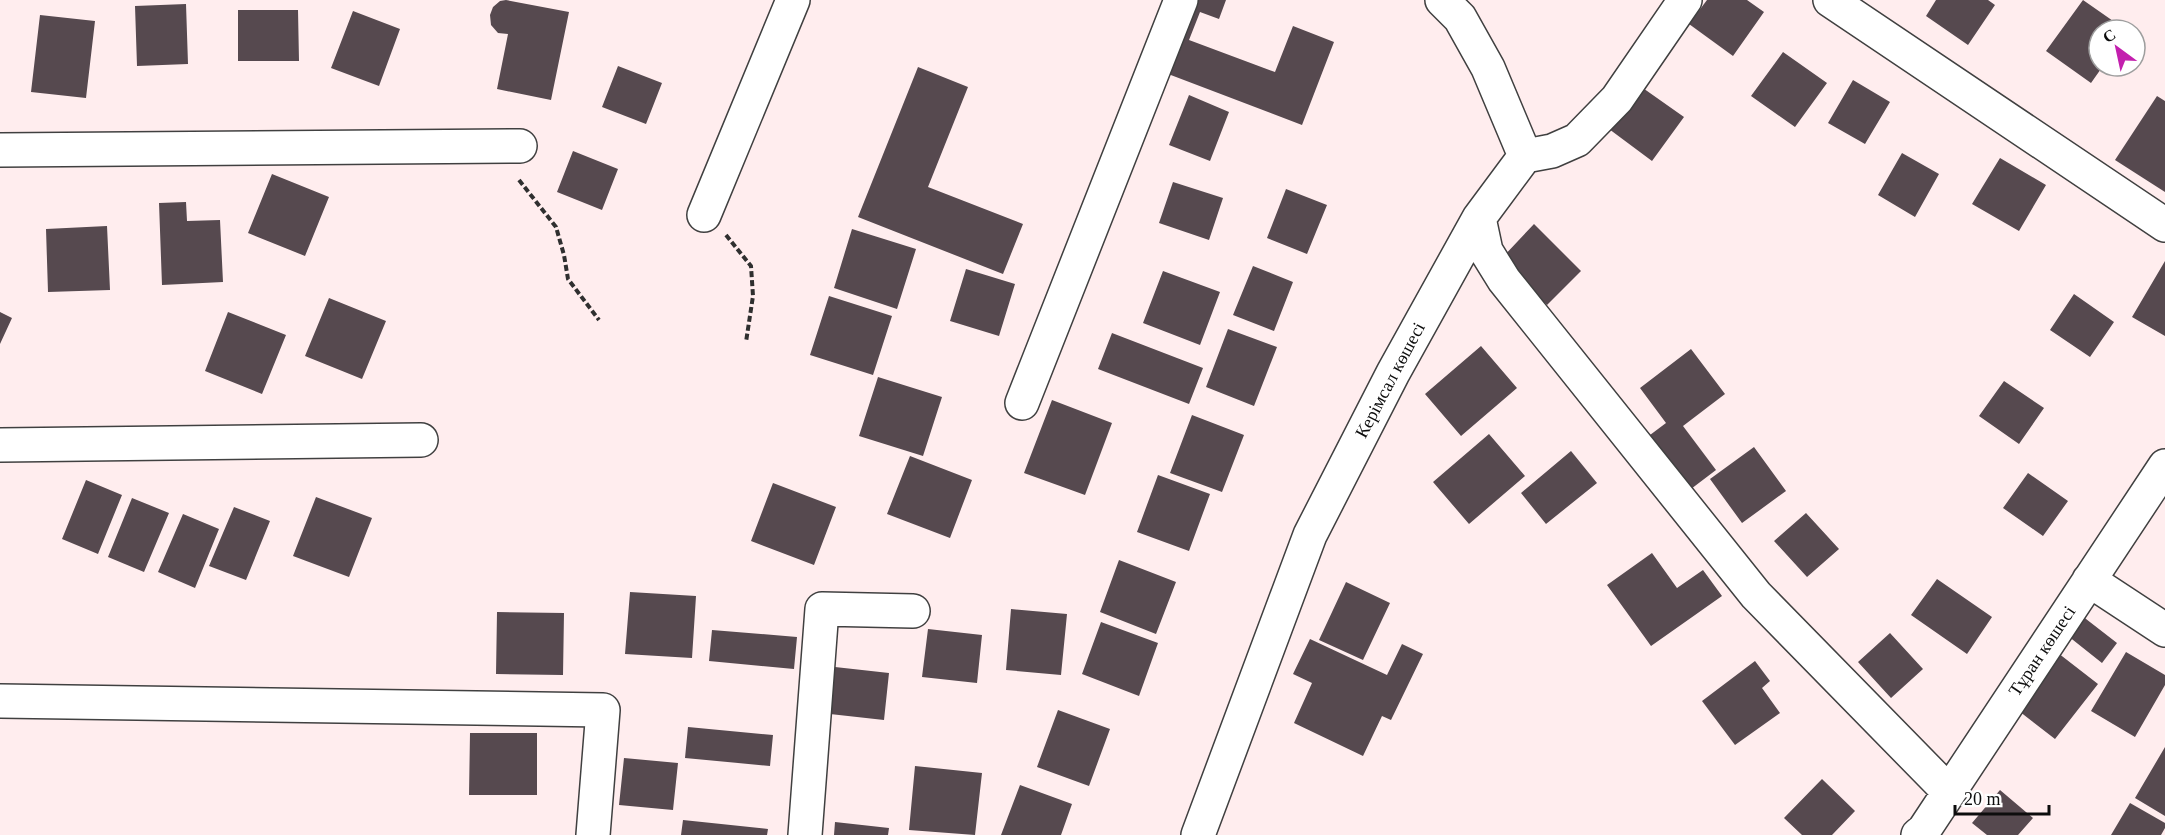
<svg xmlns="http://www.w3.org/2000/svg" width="2165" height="835" viewBox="0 0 2165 835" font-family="'Times New Roman',serif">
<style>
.building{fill:#56494f}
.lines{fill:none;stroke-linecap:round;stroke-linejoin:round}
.minor-casing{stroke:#404040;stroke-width:36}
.path{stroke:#2f2f2f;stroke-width:4;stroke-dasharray:6 3;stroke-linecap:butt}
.minor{stroke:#fff;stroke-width:33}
.labels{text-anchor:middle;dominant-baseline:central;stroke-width:6;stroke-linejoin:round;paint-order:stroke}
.street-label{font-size:18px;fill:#0d0d0d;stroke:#fff}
</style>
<rect width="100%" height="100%" fill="#ffedee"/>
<path class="building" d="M506 0 569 12 551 100 497 89 508 34 498 33 491 25 490 15 493 7 500 1Z
M1181 0H1226L1219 19 1200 12 1189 40 1275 72 1293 26 1334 42 1302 125 1155 69Z
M1707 0H1747L1764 12 1733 56 1689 24Z
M1936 0H1988L1995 5 1968 45 1926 16Z
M2083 0 2126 30H2099V66H2103L2091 83 2046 51Z
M186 4 188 64 137 66 135 6Z
M238 10H298L299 61H238Z
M353 11 400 29 379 86 331 68Z
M40 15 95 21 86 98 31 92Z
M1783 52 1827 83 1795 127 1751 96Z
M618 66 662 83 646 124 602 107Z
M918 67 968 87 928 187 1023 224 1003 274 858 217Z
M1853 80 1890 102 1865 144 1828 123Z
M1640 86 1684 117 1652 161 1609 129Z
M1189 95 1229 112 1210 161 1169 145Z
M2157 96 2165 101V192L2115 160Z
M573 151 618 169 602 210 557 192Z
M1902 153 1939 174 1915 217 1878 195Z
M2000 158 2046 185 2019 231 1972 204Z
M272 174 329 197 305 256 248 233Z
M1173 182 1223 198 1209 240 1159 223Z
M1286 189 1327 205 1307 254 1267 238Z
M186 202 187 221 220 220 223 282 162 285 159 203Z
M1534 224 1581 271 1547 305 1501 259Z
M107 226 110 290 48 292 46 229Z
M852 229 916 249 897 309 834 288Z
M2165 261V336L2132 317Z
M1253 266 1293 282 1274 331 1233 315Z
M966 269 1015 284 999 336 950 321Z
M1163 271 1220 292 1200 345 1143 323Z
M2074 294 2114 322 2090 357 2050 330Z
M829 296 892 316 873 375 810 355Z
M329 298 386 321 362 379 305 356Z
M0 312 12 318 0 344Z
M228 312 286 335 262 394 205 371Z
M1228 329 1277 347 1254 406 1206 387Z
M1112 333 1203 368 1189 404 1098 369Z
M1481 346 1517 388 1461 436 1425 394Z
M1691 349 1725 394 1683 426 1716 470 1687 492 1646 438 1666 423 1640 388Z
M878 377 942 397 923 456 859 436Z
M2004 381 2044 408 2019 444 1979 416Z
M1052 400 1112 423 1085 495 1024 473Z
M1192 415 1244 435 1222 492 1170 473Z
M1489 434 1525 476 1469 524 1433 482Z
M1754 447 1786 491 1742 523 1710 479Z
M1571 451 1597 483 1546 524 1521 493Z
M910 456 972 480 950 538 887 514Z
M2028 473 2068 501 2043 536 2003 508Z
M1158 475 1210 494 1189 551 1137 532Z
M86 480 122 495 98 554 62 539Z
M773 483 836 507 814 565 751 541Z
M316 497 372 518 349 577 293 556Z
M132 498 169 513 144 572 108 557Z
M234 507 270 521 246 580 209 566Z
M1806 513 1839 549 1807 577 1774 541Z
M183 514 219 529 195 588 158 572Z
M1652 553 1677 588 1703 570 1722 596 1651 646 1607 585Z
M1119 560 1176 582 1156 634 1100 612Z
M1937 579 1992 617 1967 654 1911 615Z
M1346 582 1390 603 1363 660 1319 640Z
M630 592 696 596 692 658 625 654Z
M1011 609 1067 614 1061 675 1006 670Z
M497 612 564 613 563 675 496 674Z
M2077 612 2117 643 2102 663 2063 632Z
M1101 622 1158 643 1139 696 1082 674Z
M928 629 982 635 977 683 922 677Z
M712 630 797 637 794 669 709 661Z
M1890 633 1923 669 1891 698 1858 662Z
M1310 639 1387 675 1402 644 1423 654 1391 720 1382 716 1363 756 1294 723 1312 683 1293 674Z
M2126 652 2165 675V685L2135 737 2091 711Z
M2058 653 2098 684 2055 739 2015 708Z
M1755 661 1770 681 1762 688 1780 713 1735 745 1702 701Z
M835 667 889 673 884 720 830 714Z
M1058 710 1110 729 1089 786 1037 767Z
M688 727 773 735 770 766 685 758Z
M470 733H537V795H469Z
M2165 747V816L2135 798Z
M624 758 678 763 673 810 619 805Z
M915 766 982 773 975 835 909 830Z
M1822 779 1855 811 1832 835H1802L1784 818Z
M1020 785 1072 804 1061 835H1001Z
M2000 790 2033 818 2018 835H1987L1972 823Z
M2130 803 2165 823V828L2161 835H2111Z
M683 820 768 829 767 835H681Z
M835 822 889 828 888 835H834Z"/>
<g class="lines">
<defs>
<path id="minor" d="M1442 0 1460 18 1488 68 1525 156
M1830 0 2165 225
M0 150 520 146
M704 215 793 0
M1479 218 1486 251 1504 280 1756 595 1948 791
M1022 403 1181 0
M0 445 421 440
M2089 580 2165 630
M0 701 603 710 593 835
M805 835 822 609 913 611
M1198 835 1310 535 1393 373 1479 218 1525 156 1552 151 1577 140 1617 99 1685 0
M1918 835 1924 830 2165 466"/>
</defs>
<use href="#minor" class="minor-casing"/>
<path class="path" d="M519 180 556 227 564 255 568 279 599 320
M726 235 751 266 753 296 746 342"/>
<use href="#minor" class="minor"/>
</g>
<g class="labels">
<g class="street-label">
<text transform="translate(1390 380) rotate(-62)">Керімсал көшесі</text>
<text transform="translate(2042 651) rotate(-56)">Тұран көшесі</text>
</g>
</g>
<g transform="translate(2117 48) rotate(327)"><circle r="28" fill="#ffffff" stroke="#9e9e9e" stroke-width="1.5"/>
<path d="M0-4.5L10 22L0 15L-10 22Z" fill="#c31fae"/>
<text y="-9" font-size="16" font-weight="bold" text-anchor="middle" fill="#0d0d0d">С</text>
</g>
<path d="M1955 805v9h94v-9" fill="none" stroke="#0d0d0d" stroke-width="3"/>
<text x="1964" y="805" font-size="18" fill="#0d0d0d" stroke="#ffffff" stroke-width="4.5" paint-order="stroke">20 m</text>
</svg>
